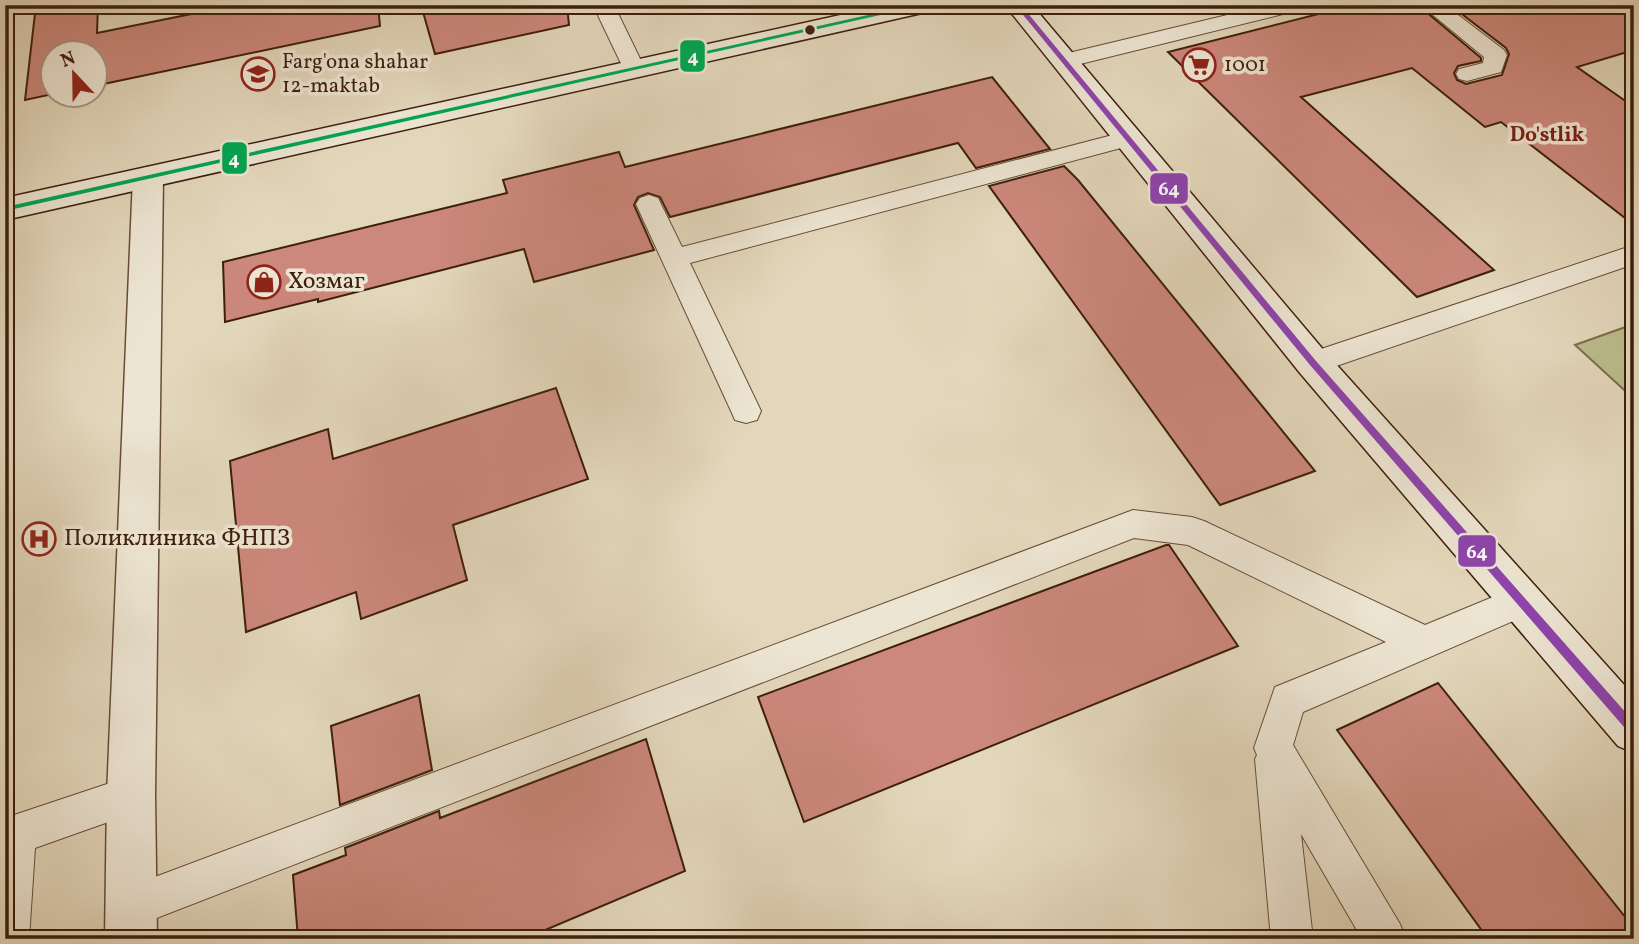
<svg xmlns="http://www.w3.org/2000/svg" width="1639" height="944" viewBox="0 0 1639 944" font-family="Vollkorn,serif">
<style>
.green{fill:#bbbc8b;stroke:#7c6e4b;stroke-width:2}
.building{fill:#cc887b;stroke:#3e1f0b;stroke-width:2}
.lines{fill:none;stroke-linecap:round;stroke-linejoin:round}
.lane-casing{stroke:#674d37;stroke-width:2}
.street-casing{stroke:#674d37;stroke-width:3}
.secondary-casing{stroke:#3e1f0b;stroke-width:3}
.lane{fill:#ede5d3;fill-rule:evenodd}
.street{fill:#ede5d3;fill-rule:evenodd}
.secondary{fill:#ede5d3;fill-rule:evenodd}
.bus-1-casing{stroke:#ede5d3;stroke-width:5}
.bus-2-casing{stroke:#ede5d3;stroke-width:5}
.bus-1{fill:#8e44ad;fill-rule:evenodd}
.bus-2{fill:#00a651;fill-rule:evenodd}
.bus-dot{fill:#3e1f0b;stroke:#ede5d3;stroke-width:2.5}
.labels{text-anchor:middle;dominant-baseline:central;stroke-width:7;stroke-linejoin:round;paint-order:stroke}
.far-poi-label{font-size:21px;fill:#3e1f0b;stroke:#ede5d3;text-anchor:start}
.far-neighbourhood-label{font-size:21px;font-weight:bold;fill:#7a1f14;stroke:#ede5d3}
.poi-label{font-size:24px;fill:#3e1f0b;stroke:#ede5d3;text-anchor:start}
.line-badge{stroke:#ede5d3;stroke-width:2.5}
.badge-label{font-size:19px;text-anchor:middle;font-weight:bold;fill:#fff}
</style>
<rect width="100%" height="100%" fill="#e3d7bb"/>
<filter id="stains"><feTurbulence type="fractalNoise" baseFrequency=".00286" numOctaves="4"/><feColorMatrix values="0 0 0 0 .2 0 0 0 0 .09 0 0 0 0 .02 0 0 0 .5 -.17"/></filter>
<radialGradient id="worn" r=".72"><stop offset=".6" stop-color="#630" stop-opacity="0"/><stop offset="1" stop-color="#630" stop-opacity=".3"/></radialGradient>
<path class="green" d="M1634 324V399L1575 345Z"/>
<path class="building" d="M36 5H98L97 33 236 5H378L380 26 94 86V52H52L53 94 25 100Z
M421 5H567L569 25 435 54Z
M1354 5H1418L1481 58V61L1458 66 1454 73 1457 80 1466 84 1502 75 1509 54 1506 48 1450 5H1634V50L1577 67 1634 107V225L1501 122 1485 127 1412 68 1301 97 1494 270 1417 297 1168 52Z
M992 77 1050 149 976 168 958 143 670 217 660 197 648 193 638 197 634 205 654 250 534 282 524 249 318 302V299L225 322 223 262 507 193 503 180 619 152 625 167Z
M1064 166 1078 180 1315 471 1220 505 989 186Z
M556 388 588 479 453 525 467 580 361 619 356 592 246 632 230 461 328 429 333 459Z
M1166 545H1169L1238 646 804 822 758 697Z
M1438 683 1634 928V939H1488L1337 730Z
M419 695 432 770 340 805 331 726Z
M646 739 685 871 524 939H298L293 875 346 855 345 848 439 811 440 818Z"/>
<g class="lines">
<defs>
<path id="lane" d="M593 5H614L645 69 642 74H626Z
M1269 5 1303 6 1299 10 1064 68 1056 66 1053 61 1056 56Z
M1421 5H1445L1504 50 1507 55 1501 72 1467 81 1459 79 1456 74 1459 69 1483 63 1484 57Z
M1128 131 1136 134 1140 139 1136 144 690 263 761 411 757 420 746 423 735 420 731 411 636 204 640 198 649 195 658 198 682 247Z
M1634 245V264L1313 374 1303 371 1298 363 1303 355Z
M1133 510 1192 517 1204 521 1425 625 1522 585 1534 590 1539 601 1534 612 1303 712 1293 745 1400 924 1406 939H1362L1301 834 1313 939H1271L1255 759 1257 755 1254 748 1275 687 1386 642 1188 545 1134 538 131 928 116 922 110 907 116 892 131 886Z
M131 776 145 781 150 795 145 809 35 848 29 939H5V818Z"/>
<path id="street" d="M148 167 159 170 163 177 155 795 157 939H105L107 795 133 177 137 170Z"/>
<path id="secondary" d="M886 5H935L931 10 922 13 5 220V198Z
M1005 5H1032L1326 353 1634 696V753L1618 746 1300 373Z"/>
</defs>
<use href="#lane" class="lane-casing"/>
<use href="#street" class="street-casing"/>
<use href="#secondary" class="secondary-casing"/>
<use href="#lane" class="lane"/>
<use href="#street" class="street"/>
<use href="#secondary" class="secondary"/>
<defs>
<path id="bus-1" d="M1015 5H1021L1316 361 1634 722V735L1630 734 1310 365Z"/>
<path id="bus-2" d="M913 5H925L5 211V207Z"/>
</defs>
<use href="#bus-1" class="bus-1-casing"/>
<use href="#bus-2" class="bus-2-casing"/>
<use href="#bus-1" class="bus-1"/>
<use href="#bus-2" class="bus-2"/>
</g>
<defs>
<symbol id="supermarket-ring" viewBox="-11 -11 22 22"><circle r="9.5" fill="#ede5d3" stroke="#8f2418" stroke-width="1.5"/><path d="M-6-5.5h2.5l.6 2H6L4.5 2H-2.5L-4.4-4H-6ZM-1.5 3.2a1.3 1.3 0 1 0 .1 0ZM3 3.2a1.3 1.3 0 1 0 .1 0Z" fill="#8f2418"/></symbol>
<symbol id="school-ring" viewBox="-11 -11 22 22"><circle r="9.5" fill="#ede5d3" stroke="#8f2418" stroke-width="1.5"/><path d="M0-5L7-2L0 1L-7-2ZM-4 1L0 2.5L4 1V4Q0 6-4 4Z" fill="#8f2418"/></symbol>
<symbol id="shop-ring" viewBox="-11 -11 22 22"><circle r="9.5" fill="#ede5d3" stroke="#8f2418" stroke-width="1.5"/><path d="M-5-2.5h2.3a2.7 3.5 0 0 1 5.4 0H5L5.5 6h-11ZM-1.5-2.5h3a1.5 2.3 0 0 0-3 0Z" fill="#8f2418"/></symbol>
<symbol id="hospital-ring" viewBox="-11 -11 22 22"><circle r="9.5" fill="#ede5d3" stroke="#8f2418" stroke-width="1.5"/><path d="M-5-5h3v3.5h4V-5h3V5h-3V1.5h-4V5h-3Z" fill="#8f2418"/></symbol>
</defs>
<g fill-rule="evenodd">
<use href="#supermarket-ring" x="1180" y="46" width="38" height="38"/>
<use href="#school-ring" x="239" y="55" width="38" height="38"/>
<use href="#shop-ring" x="245" y="263" width="38" height="38"/>
<use href="#hospital-ring" x="20" y="520" width="38" height="38"/>
</g>
<circle class="bus-dot" cx="810" cy="30" r="6"/>
<g class="labels">
<g class="far-poi-label">
<text x="282" y="62">Farg'ona shahar<tspan x="282" dy="24">12-maktab</tspan></text>
<text x="1224" y="65">1001</text>
</g>
<g class="far-neighbourhood-label">
<text x="1547" y="135">Do'stlik</text>
</g>
<g class="poi-label">
<text x="288" y="282">Хозмаг</text>
<text x="64" y="539">Поликлиника ФНПЗ</text>
</g>
</g>
<g class="line-badge">
<rect x="679" y="39" width="27" height="34" rx="7" fill="#00a651"/>
<rect x="221" y="141" width="27" height="34" rx="7" fill="#00a651"/>
<rect x="1149" y="172" width="40" height="33" rx="7" fill="#8e44ad"/>
<rect x="1457" y="534" width="40" height="34" rx="7" fill="#8e44ad"/>
</g>
<g class="badge-label">
<text x="693" y="63">4</text>
<text x="234" y="165">4</text>
<text x="1169" y="195">64</text>
<text x="1477" y="558">64</text>
</g>
<rect width="1639" height="944" fill="none" stroke="#e3d7bb" stroke-width="28"/>
<rect x="7" y="7" width="1625" height="930" fill="none" stroke="#3e1f0b" stroke-width="3.5"/>
<rect x="14" y="14" width="1611" height="916" fill="none" stroke="#3e1f0b" stroke-width="2"/>
<g transform="translate(74 74) rotate(338)"><circle r="33" fill="#ede5d3" stroke="#a79683" stroke-width="2"/>
<path d="M0-5L12 26L0 18L-12 26Z" fill="#8f2418"/>
<text y="-10" font-size="19" font-weight="bold" text-anchor="middle" fill="#3e1f0b">N</text>
</g>
<rect width="100%" height="100%" filter="url(#stains)"/>
<rect width="100%" height="100%" fill="url(#worn)"/>
</svg>
